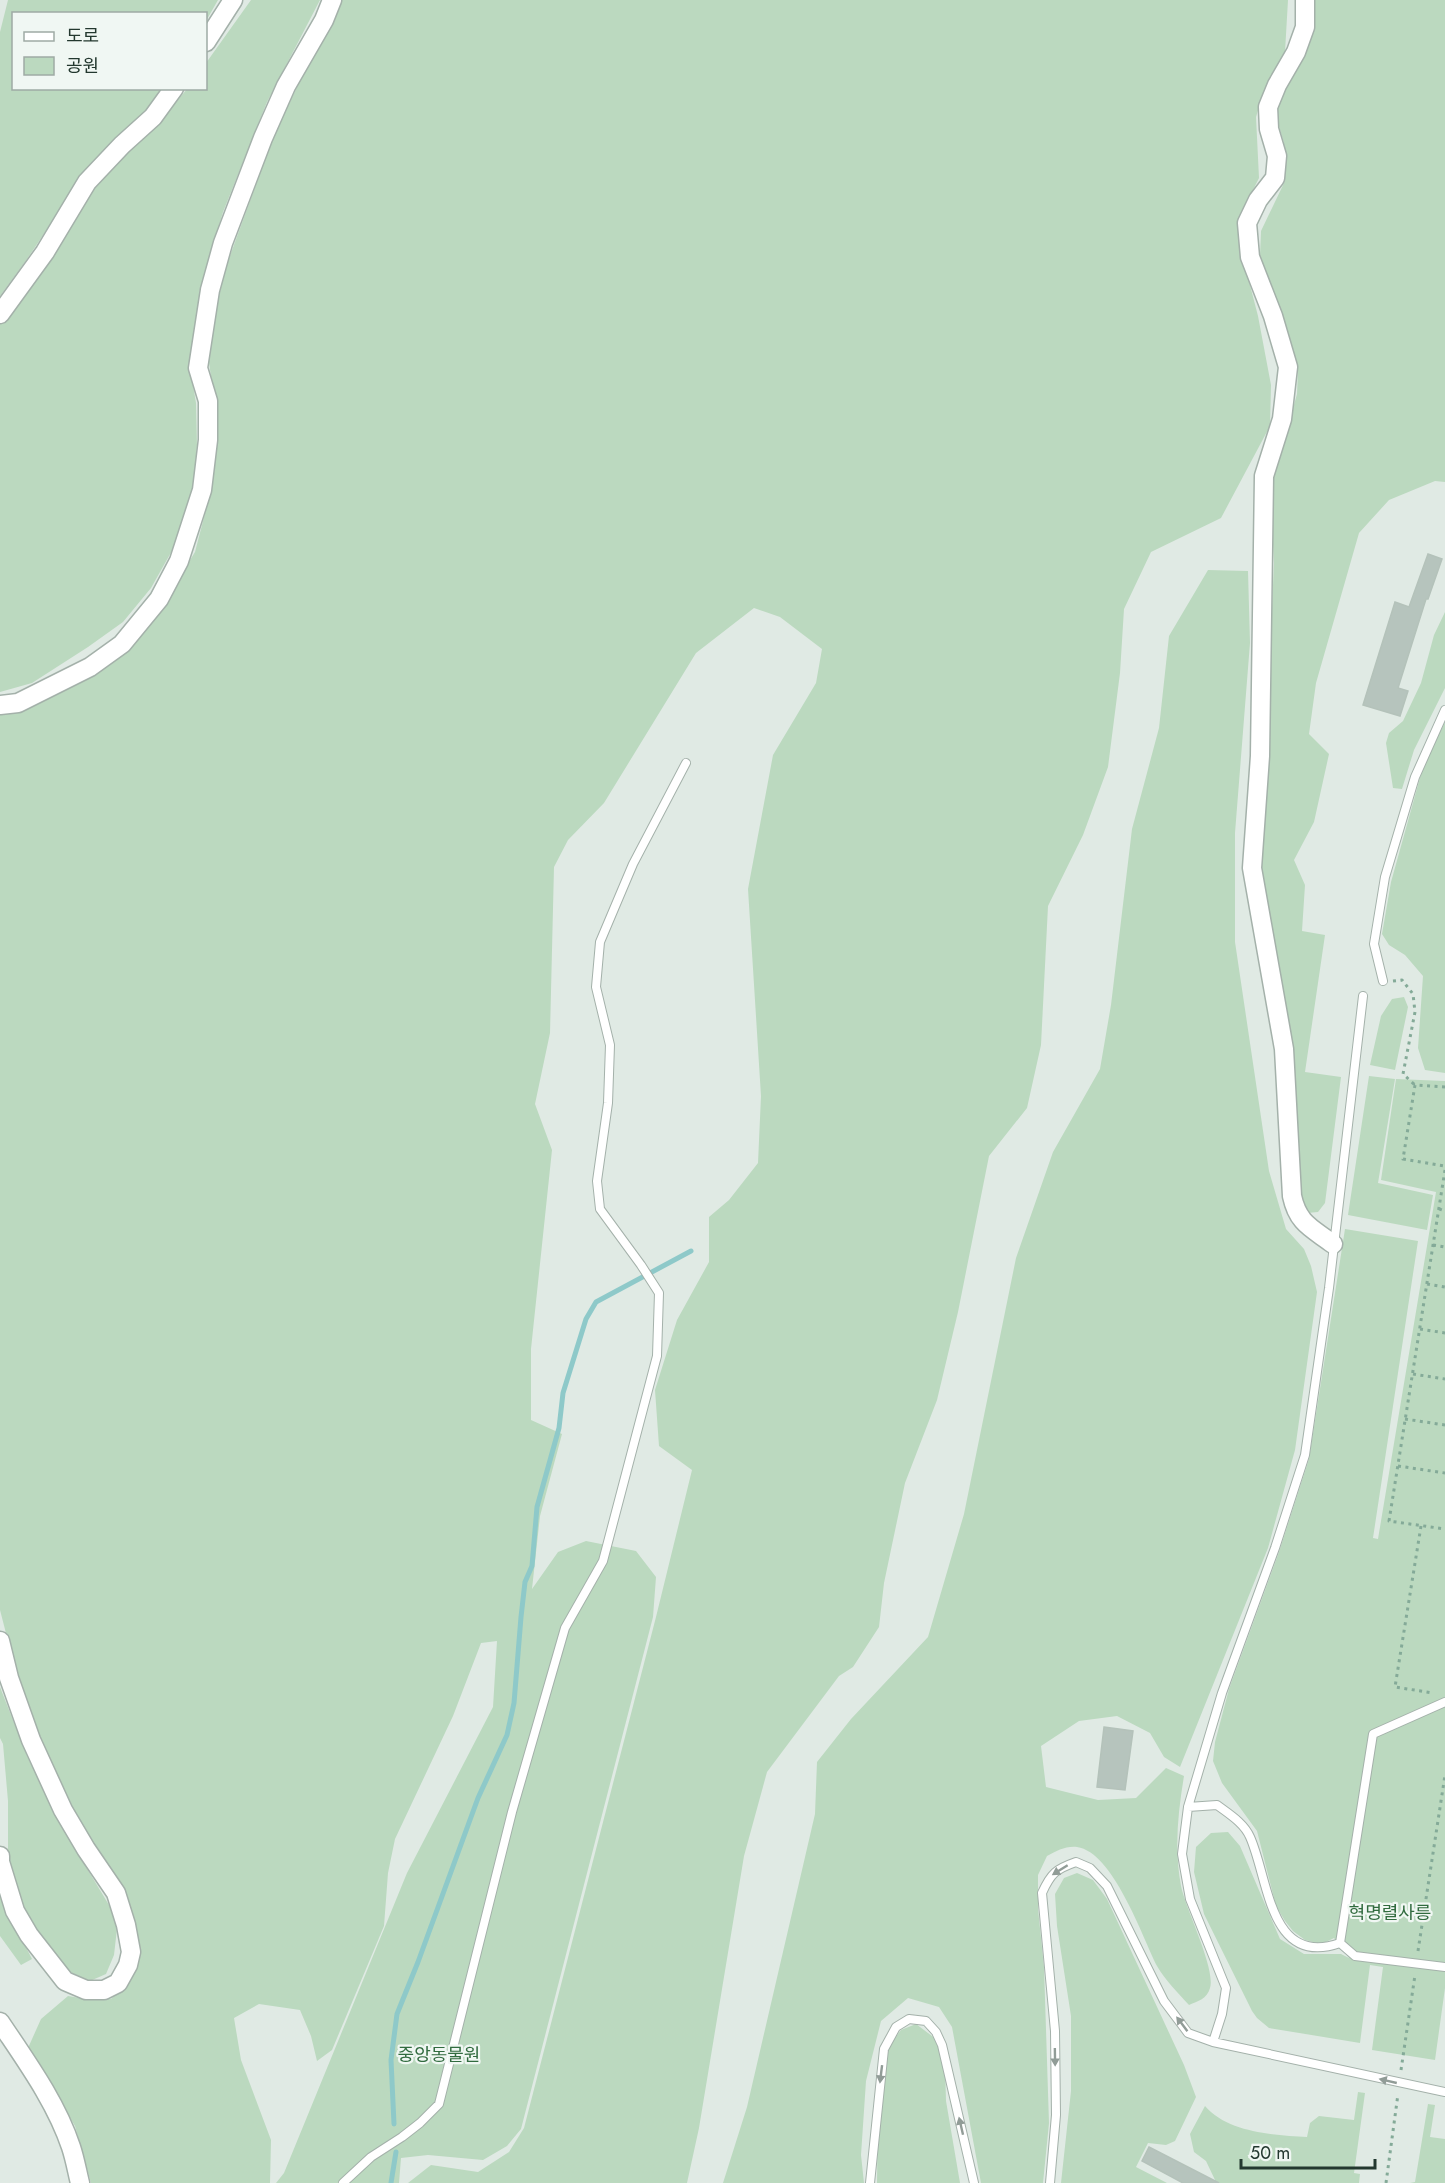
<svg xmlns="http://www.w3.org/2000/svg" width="1445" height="2183" viewBox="0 0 1445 2183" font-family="Jost,'Noto Sans KR',sans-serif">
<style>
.green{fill:#bbd9bf}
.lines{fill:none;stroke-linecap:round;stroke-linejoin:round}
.stream{stroke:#8ec9c9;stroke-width:5}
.building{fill:#b6c4bd;stroke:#b4c2ba;stroke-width:1.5}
.service-casing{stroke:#a4b1aa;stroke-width:10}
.tertiary-casing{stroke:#a4b1aa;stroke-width:21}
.path{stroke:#84aa98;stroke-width:3;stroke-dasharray:3 4.5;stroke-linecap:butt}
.service{stroke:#fff;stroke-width:8}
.tertiary{stroke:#fff;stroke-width:18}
.oneway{fill:#919c97}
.labels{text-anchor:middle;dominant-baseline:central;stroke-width:4.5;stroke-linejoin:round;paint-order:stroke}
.park-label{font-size:18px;fill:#316b3f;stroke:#f0f7f3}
</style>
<rect width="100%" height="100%" fill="#e0eae4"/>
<path class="green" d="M8 0H218L206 21V14H14V88L164 89 158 98 88 168 25 262 0 296V32Z
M251 0H320L267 102 223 212 200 289 191 373 196 403 197 445 193 491 178 540 151 588 123 622 88 647 32 683 0 692V324L9 316 95 188 125 152 152 131 187 89 206 88V63Z
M338 0H1288L1285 52 1265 88 1256 117 1259 178 1238 220 1245 266 1258 316 1271 385 1270 426 1221 518 1151 552 1124 609 1120 673 1108 767 1083 835 1048 906 1041 1045 1027 1108 989 1156 958 1312 937 1400 905 1483 884 1583 879 1627 853 1667 839 1676 767 1772 744 1856 699 2128 687 2183H408L431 2165 478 2172 509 2152 524 2128 656 1617 692 1470 659 1446 655 1390 677 1320 709 1262V1217L729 1200 758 1163 761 1096 748 889 773 755 816 683 822 649 780 617 754 608 696 653 604 803 568 840 554 867 550 1033 535 1104 552 1150 531 1349V1420L562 1434 540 1516 532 1589 558 1552 586 1541 636 1551 656 1577 653 1617 521 2129 507 2146 483 2160 428 2155 401 2158 399 2183H276L284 2173 407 1873 493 1707 497 1641 481 1643 453 1716 395 1839 388 1873 384 1926 332 2050 317 2061 311 2036 300 2010 259 2004 234 2018 241 2060 271 2140 270 2183H91L75 2126 28 2048 41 2019 68 1996 92 2000 111 1999 132 1977 139 1956 134 1930 90 1840 67 1800 37 1737 16 1672 0 1610V712L34 705 104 667 158 613 195 552 208 502 216 451 214 395 208 357 223 275 273 138Z
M1315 0H1445V482L1435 481 1389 500 1359 533 1316 683 1309 734 1329 754 1314 822 1294 860 1305 885 1302 931 1325 935 1305 1072 1341 1077 1325 1203 1318 1212 1307 1213 1300 1200 1260 875 1274 563 1270 490 1297 394 1298 369 1287 328 1260 256 1261 231 1285 181 1284 143 1278 123V102L1313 25Z
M1208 570 1248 571 1250 643 1235 833V942L1269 1171 1286 1229 1304 1249 1311 1266 1317 1292 1295 1450 1268 1548 1180 1767 1164 1757 1150 1733 1117 1716 1079 1721 1041 1746 1046 1787 1098 1800 1136 1798 1166 1768 1184 1776C1178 1812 1174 1849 1181 1886 1186 1910 1216 1969 1210 1988 1207 1999 1198 2001 1189 2005 1178 1993 1165 1980 1157 1966 1142 1936 1113 1852 1077 1847 1065 1846 1057 1851 1047 1856L1038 1875V1909L1044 1967 1049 2123 1043 2183H981L952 2027 939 2007 908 1998 881 2021 866 2081 861 2155 864 2183H723L747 2107 815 1814 817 1762 851 1719 928 1637 964 1514 1016 1258 1053 1152 1100 1069 1111 1005 1132 829 1159 728 1169 636Z
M1445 612V688L1414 750 1402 789 1393 788 1386 743 1389 733 1403 721 1421 683 1434 635Z
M1445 722V1073L1425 1070 1418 1048 1423 976 1405 955 1389 945 1382 934 1391 882 1423 767Z
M1404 997 1408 1007 1395 1070 1370 1065 1381 1016 1392 999Z
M1369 1076 1395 1079 1378 1183 1433 1195 1427 1230 1348 1215Z
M1396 1079 1445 1081V1988L1435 2060 1372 2050 1383 1967 1370 1965 1360 2043 1269 2028 1257 2018 1252 2011 1204 1914 1194 1872 1196 1847 1211 1833 1228 1832 1240 1846 1280 1939 1304 1954H1341L1349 1958 1334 1938 1326 1942 1317 1943 1305 1940 1293 1931 1285 1921 1276 1906 1257 1831 1222 1783 1213 1761 1215 1742 1229 1689 1279 1552 1309 1459 1345 1229 1418 1241 1373 1538 1378 1539 1436 1192 1381 1180Z
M0 1687 27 1756 62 1827 118 1920 114 1955 106 1974 90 1981 68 1971 28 1921 8 1863V1801L3 1744 0 1738Z
M1077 1873 1093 1880 1107 1899 1184 2065 1196 2097 1175 2141 1166 2145 1148 2143 1136 2167 1167 2183H1061L1071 2091V2016L1057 1926 1055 1894 1064 1878Z
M0 1897 32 1959 21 1965 0 1936Z
M916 2024 936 2039 945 2065 946 2101 960 2183H877L878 2108 885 2051 901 2030Z
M1358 2092 1365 2093 1354 2173 1360 2174 1359 2183H1213L1215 2180 1206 2161 1194 2152 1190 2134 1205 2106C1228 2133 1275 2135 1307 2137L1310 2123 1319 2116 1354 2120Z
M1428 2104 1435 2105 1430 2137 1445 2139V2183H1410L1415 2182Z"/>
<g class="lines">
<path class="stream" d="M394 2124 391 2060 397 2014 418 1962 478 1798 507 1735 514 1703 521 1617 525 1582 532 1566 537 1507 559 1428 563 1393 586 1319 596 1302 691 1251
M391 2183 396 2152"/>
</g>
<path class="building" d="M1428 554 1442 559 1428 599H1426L1398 688 1408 691 1400 716 1363 705 1395 602 1409 607Z
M1104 1727 1133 1731 1125 1790 1097 1787Z
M1149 2147 1219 2183H1183L1142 2161Z"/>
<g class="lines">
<defs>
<path id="service" d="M1383 981 1374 944 1385 877 1415 777 1445 710
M1445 1702 1373 1734 1340 1943 1355 1956 1445 1967
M1188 1807 1217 1805C1229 1814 1244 1823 1250 1837 1269 1879 1269 1968 1340 1943
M1213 2042 1222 2014 1226 1988 1190 1899 1182 1854 1188 1807 1222 1693 1275 1548 1305 1455 1329 1288 1363 996
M343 2183 371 2157 402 2137 420 2123 439 2104 512 1812 565 1628 603 1561 657 1356 659 1293 641 1265 600 1209 597 1181 608 1103 610 1045 596 987 600 942 633 864 686 763
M870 2183 884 2049 896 2027 909 2019 926 2021 936 2032 942 2045 974 2183
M1050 2183 1056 2115 1055 2031 1042 1893C1051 1873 1056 1869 1076 1862L1090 1868 1107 1886 1164 2001 1188 2033 1213 2042 1445 2092"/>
<path id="tertiary" d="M1305 0V27L1296 52 1277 85 1268 107 1269 129 1277 156 1275 178 1258 200 1247 223 1250 257 1273 316 1288 367 1282 419 1264 476 1260 756 1252 868 1284 1049 1292 1196C1298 1224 1312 1228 1333 1244
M206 42 233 0
M0 314 45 252 87 182 122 145 153 117 174 88
M0 705 18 703 90 667 122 644 159 599 179 561 202 490 208 440V401L198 368 210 290 223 243 263 138 286 86 324 20 332 0
M0 1641 9 1678 31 1740 63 1810 86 1849 116 1893 126 1925 131 1952 128 1965 118 1983 104 1990H86L65 1981 29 1935 15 1911 0 1862V1856
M0 2022C26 2061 56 2102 71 2147 75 2159 77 2171 80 2183"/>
</defs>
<use href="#service" class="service-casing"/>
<use href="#tertiary" class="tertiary-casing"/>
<path class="path" d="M1393 981 1402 980 1413 994 1415 1012 1403 1074 1415 1085
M1445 1087 1415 1085 1403 1159 1445 1166
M1445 1170 1389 1521 1445 1529
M1439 1209 1445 1211
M1433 1245 1445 1247
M1427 1284 1445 1287
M1420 1329 1445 1333
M1413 1374 1445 1379
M1405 1419 1445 1425
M1398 1466 1445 1473
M1421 1526 1395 1687 1433 1693
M1418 1951 1445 1775
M1401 2070 1415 1975
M1386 2183 1398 2094"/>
<use href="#service" class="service"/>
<use href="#tertiary" class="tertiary"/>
</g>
<defs><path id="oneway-solid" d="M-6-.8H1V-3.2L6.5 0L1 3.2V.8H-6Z" transform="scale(1.5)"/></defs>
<g class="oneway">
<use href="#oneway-solid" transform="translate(1060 1870) rotate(148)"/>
<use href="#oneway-solid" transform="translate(1182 2024) rotate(-127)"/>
<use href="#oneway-solid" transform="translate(1055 2057) rotate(89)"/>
<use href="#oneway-solid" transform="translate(881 2074) rotate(97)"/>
<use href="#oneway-solid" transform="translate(1388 2081) rotate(-167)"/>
<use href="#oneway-solid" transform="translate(961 2126) rotate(-103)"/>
</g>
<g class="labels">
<g class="park-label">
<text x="1390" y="1913">혁명렬사릉</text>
<text x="439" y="2055">중앙동물원</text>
</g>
</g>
<rect x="12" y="12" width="195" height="78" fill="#f0f7f3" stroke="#9eaba5" stroke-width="1.5"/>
<rect x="24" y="32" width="30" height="9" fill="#ffffff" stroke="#9eaba5" stroke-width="1.5"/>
<text x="66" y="42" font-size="18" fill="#23382f">도로</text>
<rect x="24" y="57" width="30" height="18" fill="#bbd9bf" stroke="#9eaba5" stroke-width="1.5"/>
<text x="66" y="72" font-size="18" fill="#23382f">공원</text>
<path d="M1241 2159v9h134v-9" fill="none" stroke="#23382f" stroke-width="3"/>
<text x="1250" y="2159" font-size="18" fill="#23382f" stroke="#f0f7f3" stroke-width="4.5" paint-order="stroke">50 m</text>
</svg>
